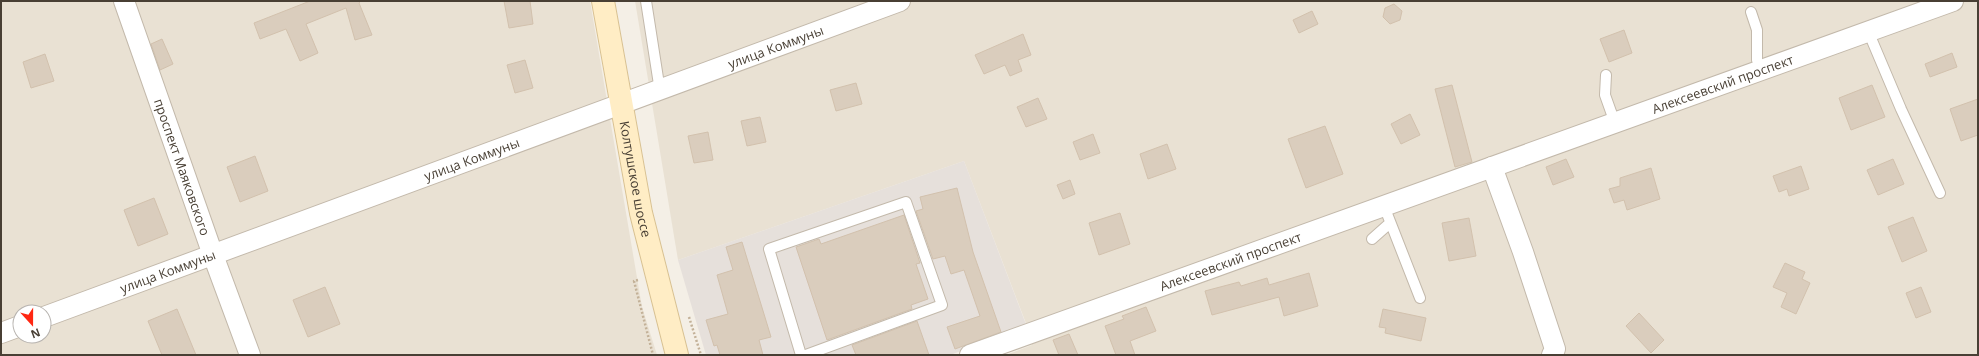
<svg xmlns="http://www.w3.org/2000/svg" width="1979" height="356" viewBox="0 0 1979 356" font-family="'Open Sans',sans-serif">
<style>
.residential{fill:#e9e1d3;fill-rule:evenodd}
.industrial{fill:#e6e0db}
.building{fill:#dacdbd;stroke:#d2c1ad}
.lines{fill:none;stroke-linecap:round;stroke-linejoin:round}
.service-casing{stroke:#c3b9ab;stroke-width:12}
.minor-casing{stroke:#c3b9ab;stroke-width:22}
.secondary-casing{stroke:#d8c192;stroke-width:24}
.path{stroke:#c3b198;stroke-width:2.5;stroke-dasharray:2 2;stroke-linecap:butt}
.service{stroke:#fff;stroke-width:10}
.minor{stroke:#fff;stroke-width:20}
.secondary{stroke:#ffedc5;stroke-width:22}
.labels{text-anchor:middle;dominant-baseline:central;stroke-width:4;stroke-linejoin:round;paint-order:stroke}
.street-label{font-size:13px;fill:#483f34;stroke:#fff}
</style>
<rect width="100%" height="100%" fill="#f4efe6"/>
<path class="residential" d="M1 1H590L642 307 657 355H1ZM20 312H44V336H20Z
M635 1H1978V355H1006L1032 345 1027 326 964 161 678 260Z"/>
<path class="industrial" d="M964 161 1027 327 950 355H706L678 260Z"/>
<path class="building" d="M310 1H361L359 3 372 35 355 40 346 8 306 24 318 53 300 61 286 29 260 39 254 23Z
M504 1H530L533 24 509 28Z
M1394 4 1402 11 1400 20 1390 24 1383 17 1385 8Z
M1312 11 1318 24 1299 33 1293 20Z
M1624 30 1632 53 1609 62 1600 39Z
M1023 34 1031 55 1018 60 1022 71 1010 76 1005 65 984 74 975 55Z
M162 39 173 64 160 70 151 44Z
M1952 53 1957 67 1930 77 1925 64Z
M45 54 54 81 31 88 23 62Z
M525 60 533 88 515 93 507 65Z
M856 83 862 104 836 111 830 90Z
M1452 85 1472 162 1455 167 1435 89Z
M1872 85 1885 117 1851 130 1839 98Z
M1038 98 1047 119 1026 127 1017 107Z
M1978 99V135L1961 141 1950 109Z
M1410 114 1420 135 1401 144 1391 124Z
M760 117 766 142 747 146 741 121Z
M1325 126 1343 174 1306 188 1288 139Z
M708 132 713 160 694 163 688 136Z
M1093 134 1100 153 1080 160 1073 142Z
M1167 144 1176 169 1148 179 1140 154Z
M255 156 268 191 240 202 227 167Z
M1566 159 1574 177 1553 185 1546 167Z
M1893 159 1904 184 1878 195 1867 170Z
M1801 166 1809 189 1789 196 1787 189 1779 192 1773 176Z
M1651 168 1660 199 1627 210 1624 200 1614 203 1609 189 1620 186V178Z
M1070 180 1075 194 1063 199 1057 185Z
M957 188 973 252 1001 332 955 349 947 327 980 316 964 270 951 274 945 256 933 259 916 211 923 209 920 197Z
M154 198 168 234 138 246 124 210Z
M1120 213 1130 244 1099 255 1089 223Z
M904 215 920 263 916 264 928 299 911 305 912 309 827 340 796 247 819 239 821 244Z
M1913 217 1927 251 1902 262 1888 227Z
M1469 218 1476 256 1449 261 1442 223Z
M742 242 771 337 759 340 763 355H720L717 345 714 346 706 320 728 314 717 275 733 270 726 247Z
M1785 263 1805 272 1802 279 1810 283 1796 314 1781 307 1787 293 1773 287Z
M1309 273 1318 306 1284 316 1279 297 1212 315 1205 291 1239 282 1241 286 1267 278 1269 285Z
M325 287 340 324 308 337 293 300Z
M1921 287 1931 312 1916 318 1906 293Z
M1146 307 1156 331 1130 341 1135 355H1116L1105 326 1124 319 1122 316Z
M177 309 196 355H162L148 321Z
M1383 309 1426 318 1421 341 1385 333 1386 328 1379 327Z
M1639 313 1664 340 1651 353 1626 326Z
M917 321 929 355H856L852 345Z
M1069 334 1078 355H1059L1053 340Z"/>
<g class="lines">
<defs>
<path id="service" d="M646 1 660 91
M1751 12 1757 30V60L1761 70
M1868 31 1901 109 1940 193
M1606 75 1605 95 1615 123
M1384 206 1420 298
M1372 239 1390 223
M801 355 769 249 906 202 942 305 806 355"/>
<g id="minor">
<path id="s1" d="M124 1 213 255 250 355"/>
<path d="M1492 167 1523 252 1555 349 1552 355"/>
<path id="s2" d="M44 317 900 1"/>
<path d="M1 333 20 326"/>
<path id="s3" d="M970 355 1953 1"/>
</g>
<g id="secondary">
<path id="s4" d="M603 1 641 213 677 355"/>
</g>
</defs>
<use href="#service" class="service-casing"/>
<use href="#minor" class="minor-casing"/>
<use href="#secondary" class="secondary-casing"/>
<path class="path" d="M638 280 634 281 653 355
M689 317 701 355"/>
<use href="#service" class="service"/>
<use href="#minor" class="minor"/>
<use href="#secondary" class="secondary"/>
</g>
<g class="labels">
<g class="street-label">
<text stroke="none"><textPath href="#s2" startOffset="780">улица Коммуны</textPath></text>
<text stroke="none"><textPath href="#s3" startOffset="800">Алексеевский проспект</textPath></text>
<text stroke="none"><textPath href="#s2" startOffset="456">улица Коммуны</textPath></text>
<text stroke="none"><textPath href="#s1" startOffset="176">проспект Маяковского</textPath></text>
<text stroke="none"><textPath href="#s4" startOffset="181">Колтушское шоссе</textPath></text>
<text stroke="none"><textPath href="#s3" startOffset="277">Алексеевский проспект</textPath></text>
<text stroke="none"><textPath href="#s2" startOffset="132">улица Коммуны</textPath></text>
</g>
</g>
<rect width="1979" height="356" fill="none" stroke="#483f34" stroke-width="4"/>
<g transform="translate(32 324) rotate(159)"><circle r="19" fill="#ffffff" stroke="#b6b2ae"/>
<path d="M0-3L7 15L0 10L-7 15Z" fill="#ff2712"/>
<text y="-6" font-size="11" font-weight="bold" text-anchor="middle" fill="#483f34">N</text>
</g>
</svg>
